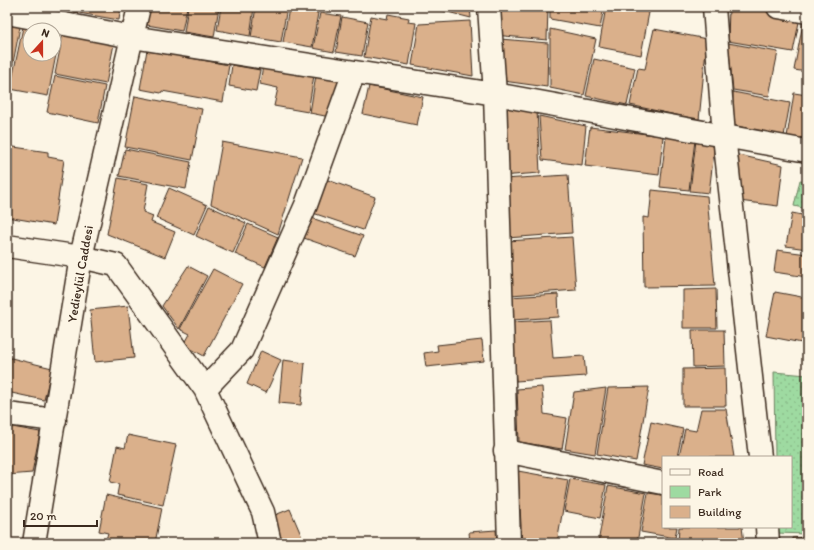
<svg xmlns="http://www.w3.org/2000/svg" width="814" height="550" viewBox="0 0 814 550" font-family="Itim,sans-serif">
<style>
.green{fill:url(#green-dots);stroke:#6c8260}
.building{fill:#dab08b;stroke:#3b2a1e}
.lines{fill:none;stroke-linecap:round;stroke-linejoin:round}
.minor-casing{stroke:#3b2a1e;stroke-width:25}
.major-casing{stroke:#3b2a1e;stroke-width:25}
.minor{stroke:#fcf5e5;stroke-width:22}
.major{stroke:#fcf5e5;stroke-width:22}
.labels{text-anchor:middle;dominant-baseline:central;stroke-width:4;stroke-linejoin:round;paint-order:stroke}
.street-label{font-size:13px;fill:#3b2a1e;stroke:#fcf5e5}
</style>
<defs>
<pattern id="green-dots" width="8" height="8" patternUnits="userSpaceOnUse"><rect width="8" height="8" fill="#9edaa1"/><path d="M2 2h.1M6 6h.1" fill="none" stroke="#89bb8a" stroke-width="1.8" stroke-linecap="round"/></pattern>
</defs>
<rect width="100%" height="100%" fill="#fcf5e5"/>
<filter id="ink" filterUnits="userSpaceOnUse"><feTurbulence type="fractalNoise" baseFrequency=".025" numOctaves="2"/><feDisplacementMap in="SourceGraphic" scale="8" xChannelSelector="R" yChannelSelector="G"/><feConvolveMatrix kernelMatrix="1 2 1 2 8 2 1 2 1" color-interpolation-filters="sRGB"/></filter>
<g filter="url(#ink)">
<path class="green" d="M800 180 807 181V209L794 206Z
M774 372 807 375V534L776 533V527H791V457H775Z"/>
<path class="building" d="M62 7H121L119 20 62 10Z
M150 7H187L182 31 147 25Z
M188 7H219L214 37 184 32Z
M221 7H254L250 36 217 30Z
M256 7H287L281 42 251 37Z
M428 7H470L471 18Z
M493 7H548L547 40 494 35Z
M550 7H604L600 28 550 19Z
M606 7H650L641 55 599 47Z
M729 7H747L800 17 793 52 728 41Z
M289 8 318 13 312 47 283 42Z
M320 13 341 16 334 52 313 48Z
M388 14 409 18 408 22 416 23 409 65 364 57 371 16 387 19Z
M342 17 368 22 362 56 336 52Z
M804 18 807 19V72L794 70Z
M470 21 473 76 412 65 419 24Z
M7 24 20 27 7 94Z
M23 27 41 30H30V54H54V32L60 34 48 96 10 89Z
M550 29 596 39 584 95 550 88Z
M654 29 707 39 699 120 630 105 638 68 645 69Z
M63 34 114 44 106 84 55 74Z
M500 39 548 43 547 87 503 81Z
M728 43 778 52 769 96 733 90Z
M147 50 229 65 223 102 162 91 161 93 140 89Z
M594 59 635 68 627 105 586 96Z
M232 65 260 70 256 91 229 86Z
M263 65 314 75 308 112 274 106 278 88 260 84Z
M316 75 341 80 335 118 310 113Z
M55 76 105 86 98 123 47 112Z
M369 86 423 97 417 125 363 114Z
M733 92 790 103 784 136 732 128Z
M794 93 807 95V140L787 137Z
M135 96 202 109 192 160 125 147Z
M505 102 537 110 540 173 500 176Z
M539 116 586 126 582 165 542 160Z
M590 127 663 136 659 175 585 166Z
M666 137 695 140 689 190 660 187Z
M696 140 715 143 709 193 690 191Z
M222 142 302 157 278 234 211 204Z
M7 146 48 152V157L64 160 54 225 7 217Z
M125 149 191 162 186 189 119 176Z
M734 154 783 165 778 206 739 201Z
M568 175 572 233 507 238 503 179Z
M118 178 148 184 143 212 153 216 151 222 175 232 165 257 107 234Z
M325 179 375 197 363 230 313 213Z
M169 188 207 205 194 235 156 218Z
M652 190 707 196 715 286 644 287 643 217 649 218Z
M209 206 246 223 233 253 196 236Z
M792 213 807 216V249L786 246Z
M309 217 363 236 355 256 301 237Z
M248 224 278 237 265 267 235 254Z
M572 237 576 290 511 295 507 241Z
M777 250 807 254V277L774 272Z
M188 266 207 276 179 329 162 306Z
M213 269 242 284 204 356 184 345 190 334 180 329Z
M716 289 717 328H683V290Z
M775 292 807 298V344L766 336Z
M558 294 559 317 512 320 510 297Z
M128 306 134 358 95 362 90 310Z
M550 320 553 358 584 356 586 376 516 381 512 322Z
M692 330H724L725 366 693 367Z
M482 340 484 361 426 367 424 353 438 351 437 345Z
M261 351 281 360 266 393 247 384Z
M7 357 52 368 44 400 7 392Z
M283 360 305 363 301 405 279 403Z
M725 368 726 406H683V369Z
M542 387 544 414 567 418 562 449 519 442 517 389Z
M649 387 636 461 597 454 608 388Z
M606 388 595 454 565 449 574 392Z
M701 409H726L734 457H679L685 429 696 431Z
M651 422 683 429 677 457H663V469L642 465Z
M7 426 40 432 32 473 7 475Z
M128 435 176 445 163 505 117 495 119 484 110 482 117 446 125 448Z
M518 471 568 480 557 543H522Z
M570 479 606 485 600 518 564 511Z
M608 486 646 493 637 543H598Z
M648 493 663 495V527H677L675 538 641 532Z
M106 495 162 508 155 543H105L108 533 99 531Z
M290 509 302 537 287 543H280L270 517Z
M679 527H742L744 543H678Z
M496 530 497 543H470L469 532Z
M807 537V543H792V538Z"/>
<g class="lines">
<defs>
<path id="minor" d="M489 7 495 94 509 543
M714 7 724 136 760 457
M7 13 132 37 495 94 807 151
M7 246 81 257 116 265 205 389 263 512 270 543
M205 389 242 350 306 205 354 72
M7 414 55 420
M505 451 663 483
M767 527 768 543
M34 543 81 257 139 7"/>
<path id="major" d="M778 7 807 12"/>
</defs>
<use href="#minor" class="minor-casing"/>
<use href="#major" class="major-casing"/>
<use href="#minor" class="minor"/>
<use href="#major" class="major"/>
</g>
</g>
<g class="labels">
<g class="street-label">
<text transform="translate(80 274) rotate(-80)">Yedieylül Caddesi</text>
</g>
</g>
<rect width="814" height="550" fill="none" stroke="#fcf5e5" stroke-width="24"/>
<rect x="12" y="12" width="790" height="526" fill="none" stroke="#3b2a1e" stroke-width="1.5" filter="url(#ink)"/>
<rect x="662" y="456" width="130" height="72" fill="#fcf5e5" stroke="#afa495"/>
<rect x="670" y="469" width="20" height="6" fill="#fcf5e5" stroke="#afa495"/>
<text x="698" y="476" font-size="12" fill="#3b2a1e">Road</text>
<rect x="670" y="486" width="20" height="12" fill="#9edaa1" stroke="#afa495"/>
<text x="698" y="496" font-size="12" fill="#3b2a1e">Park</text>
<rect x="670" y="506" width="20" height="12" fill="#dab08b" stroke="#afa495"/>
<text x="698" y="516" font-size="12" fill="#3b2a1e">Building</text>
<g transform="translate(42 42) rotate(21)"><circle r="19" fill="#fcf5e5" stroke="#afa495"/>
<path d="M0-3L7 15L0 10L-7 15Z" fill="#c8321e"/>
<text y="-6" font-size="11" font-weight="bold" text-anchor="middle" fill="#3b2a1e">N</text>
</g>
<path d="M24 520v6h73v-6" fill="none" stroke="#3b2a1e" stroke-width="2"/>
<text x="30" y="520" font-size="12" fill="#3b2a1e" stroke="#fcf5e5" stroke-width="3" paint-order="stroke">20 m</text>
</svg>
